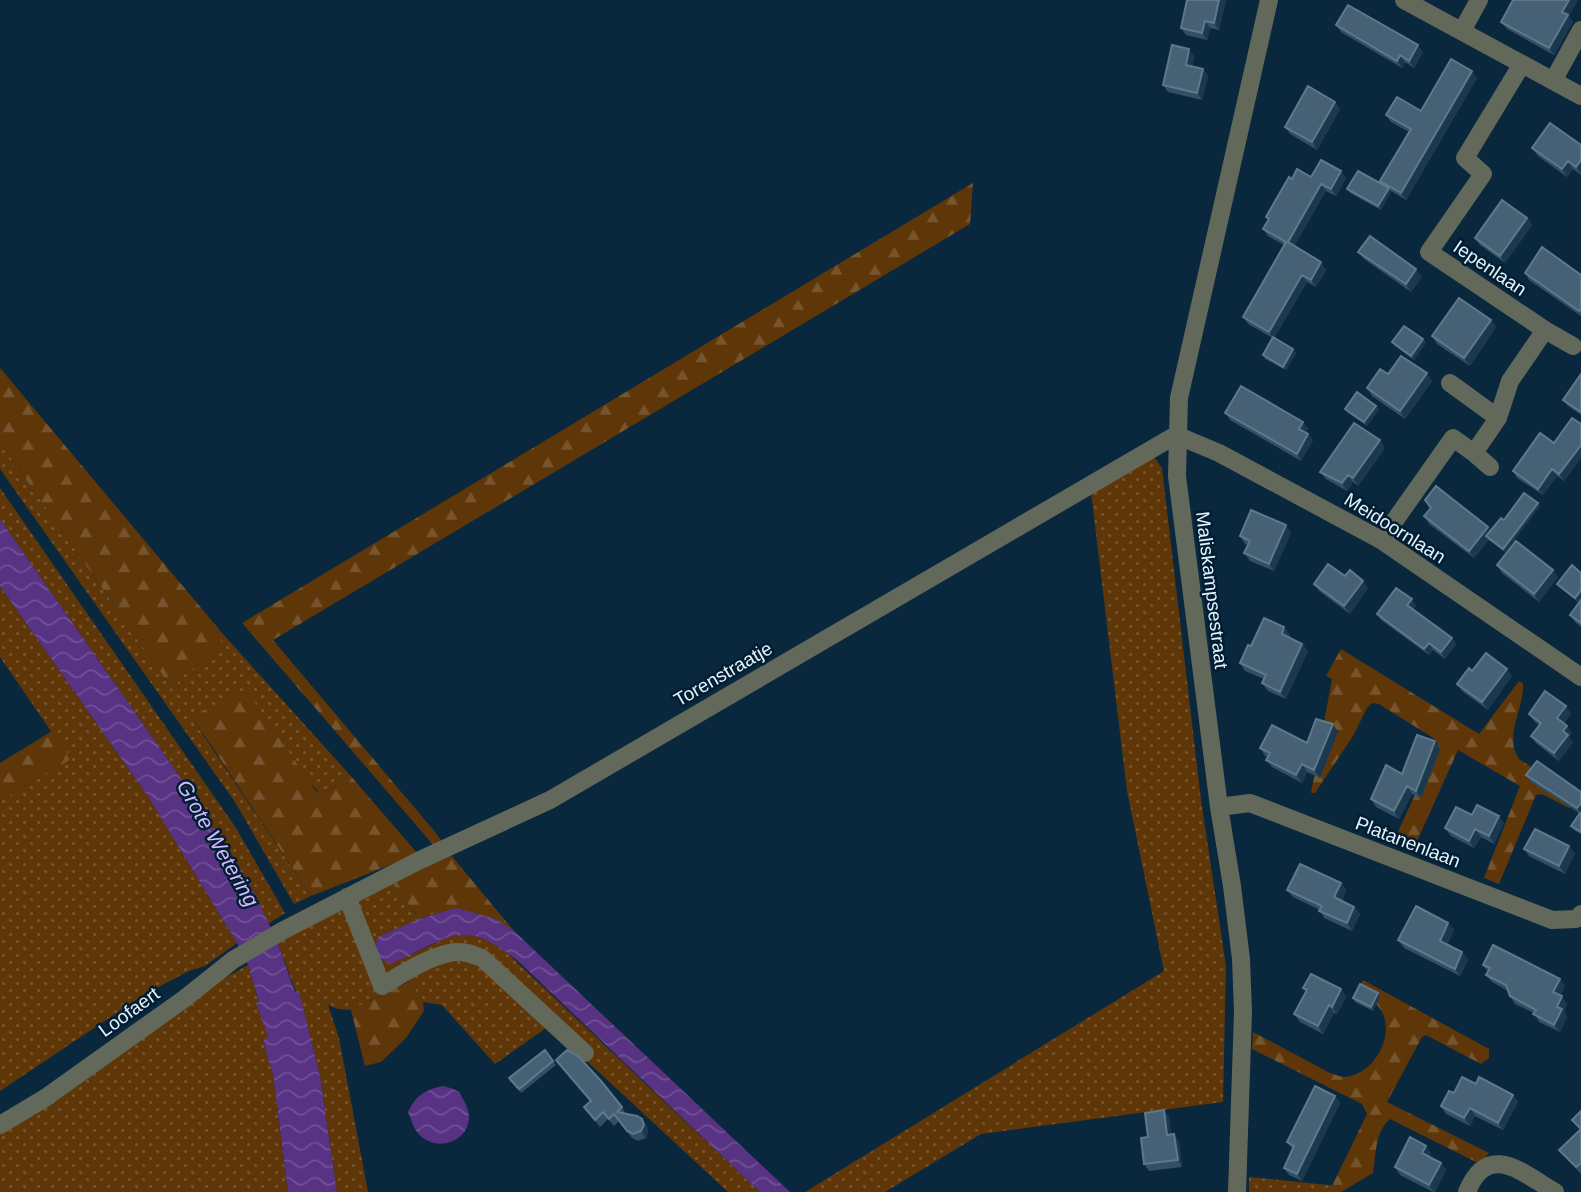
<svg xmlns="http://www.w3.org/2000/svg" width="1581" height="1192" viewBox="0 0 1581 1192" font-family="Arial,sans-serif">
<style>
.grass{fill:url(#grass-dots)}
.forest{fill:url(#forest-firs)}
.water{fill:url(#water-waves)}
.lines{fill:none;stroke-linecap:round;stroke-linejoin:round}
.minor{stroke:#63695a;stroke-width:18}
.wall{fill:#324f65}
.shaded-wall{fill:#1a384e}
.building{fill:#466176;stroke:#5f788b;stroke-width:2}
.labels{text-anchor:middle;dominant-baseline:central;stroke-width:5;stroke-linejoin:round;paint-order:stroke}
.street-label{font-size:19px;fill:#e5f3fe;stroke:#011e32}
.water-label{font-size:21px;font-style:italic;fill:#d4b9fc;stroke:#011e32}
</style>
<defs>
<pattern id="grass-dots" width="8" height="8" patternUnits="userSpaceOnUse" patternTransform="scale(1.75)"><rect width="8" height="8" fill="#5f3608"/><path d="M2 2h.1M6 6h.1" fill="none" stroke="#76542d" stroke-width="1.8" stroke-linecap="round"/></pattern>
<pattern id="forest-firs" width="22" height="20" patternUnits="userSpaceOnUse" patternTransform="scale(1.75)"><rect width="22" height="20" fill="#5f3608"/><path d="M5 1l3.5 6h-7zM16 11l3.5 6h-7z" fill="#76542d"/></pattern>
<pattern id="water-waves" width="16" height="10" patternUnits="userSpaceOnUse" patternTransform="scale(1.75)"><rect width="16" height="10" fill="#583283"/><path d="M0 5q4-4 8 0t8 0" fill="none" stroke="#705096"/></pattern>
</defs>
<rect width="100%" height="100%" fill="#09283d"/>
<path class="grass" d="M0 442 173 690 183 674 215 656 223 634 349 774 333 789 320 793 302 775 209 709 191 717 311 896 294 904 235 802 0 469Z
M1154 457 1162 468 1201 800 1226 966 1223 1102 981 1134 885 1192H805L1164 971 1127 791 1091 492Z
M0 488 236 828 285 913 268 924 252 888 180 777 0 519Z
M0 586 149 798 237 943 205 966 189 971 145 994 0 1091V801L70 759 0 657Z
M391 880 419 919 379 937 411 955C451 935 464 924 504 950L760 1192H728L549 1026 495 1064 442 1005 423 1002 409 981 351 1010 338 1009 328 1005 339 1038 368 1192H337L320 1076 299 992H296L277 941Z
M248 965 259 1003 257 1004 268 1036 263 1041 273 1075 288 1192H0V1132L217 982Z
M1249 1177 1338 1186 1341 1192H1249Z"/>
<path class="forest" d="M973 183 970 224 273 640 435 832 444 844 435 847 242 623Z
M0 368 223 634 215 656 183 674 173 690 0 442Z
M1341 649 1479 734 1519 681 1523 683C1525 708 1503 735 1519 759L1575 796 1578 802 1569 808 1542 794 1536 795 1499 884 1484 878 1520 786 1458 750 1413 850 1393 843 1438 744 1435 739 1379 704 1372 703 1367 708 1353 736 1315 793H1311L1332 679 1326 676Z
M240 691H247L315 790 320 793 333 789 349 774 418 854 311 896 211 745 191 717Z
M52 731 71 759 0 801V763Z
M451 855 514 931C482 911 455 906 419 919L391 880Z
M1363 980 1489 1049V1058L1481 1064 1426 1035 1422 1037 1387 1102 1489 1153 1480 1164 1390 1119C1375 1131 1376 1155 1373 1173L1341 1192 1338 1186H1332L1367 1114 1362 1104 1252 1049 1253 1032 1330 1073C1336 1075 1341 1077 1346 1077 1374 1073 1395 1037 1382 1012 1377 1002 1367 996 1358 989Z
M410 981 423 1002 424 1011 406 1038 381 1062 365 1066 351 1010Z"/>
<path class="water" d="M0 519 180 777 252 888 277 941 295 992 299 991 320 1076 337 1192H288L273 1075 263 1041 268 1036 256 1003 259 1002 248 965 237 943 149 798 0 586Z
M456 908 496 919 514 931 790 1192H760L519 962C460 914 450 939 390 964L379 957 375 946 378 937 419 919Z
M443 1086C447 1087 455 1089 459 1092 461 1094 462 1098 464 1101 484 1135 438 1159 417 1132 413 1127 411 1118 408 1112 416 1095 425 1090 443 1086Z"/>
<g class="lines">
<path class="minor" d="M1404 0 1581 96
M1462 31 1479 0
M1522 64 1465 158 1483 174 1429 252 1545 330 1573 346
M1553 81 1581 30
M1450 383 1498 418
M1176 435 1219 453 1381 540 1581 677
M1474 453 1490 467
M1381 540 1453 438 1474 453 1498 418 1510 381 1545 330
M1219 807 1250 803 1552 920 1576 919 1581 914
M347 897 382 986C402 974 426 958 449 953 461 950 472 954 482 958L585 1053
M0 1125 45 1098 184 999 233 960 282 931 418 861 550 800 1176 435
M1237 1192 1243 1012 1241 959 1232 886 1219 807 1177 476 1179 398 1269 0
M1467 1192C1488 1141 1521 1172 1555 1192"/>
</g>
<path class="wall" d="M1226 0 1219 30 1210 28 1207 40 1186 35 1181 28Z
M1569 17 1573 22 1554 55 1507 29 1501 22Z
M1336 25 1423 52 1414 68 1405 62 1402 68 1341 32Z
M1194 56 1192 67 1203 69 1208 76 1202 100 1168 92 1163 85Z
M1477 78 1406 200 1391 191 1381 210 1350 193 1347 189 1383 185 1380 181 1409 132 1391 122 1386 115 1421 111Z
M1335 102 1340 109 1317 150 1290 134 1285 127Z
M1581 145V175L1573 169 1567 177 1538 156 1532 148Z
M1341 171 1346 178 1336 196 1326 191 1294 246 1326 270 1316 287 1307 282 1274 338 1296 353 1286 370 1265 359 1263 355 1273 338 1248 324 1243 317 1284 245 1268 236 1263 229 1268 220 1266 217 1292 179Z
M1527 218 1532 225 1505 263 1480 245 1475 238Z
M1358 252 1422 277 1411 292 1364 259Z
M1525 273 1581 275V316L1529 280Z
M1491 320 1496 327 1470 366 1437 344 1432 336Z
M1423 339 1426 343 1414 360 1395 346 1392 342Z
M1388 374 1432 381 1405 419 1372 396 1367 388Z
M1581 374V415L1568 406 1563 400Z
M1376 406 1379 409 1367 426 1348 413 1345 409Z
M1225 413 1303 422 1308 429 1306 432 1308 434 1313 440 1301 461 1230 420Z
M1581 424V458L1564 481 1557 476 1543 495 1517 478 1513 471Z
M1385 448 1358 486 1353 482 1347 491 1326 479 1320 472Z
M1538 503 1540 506 1505 552 1489 540 1474 558 1429 524 1424 516 1488 527 1491 531 1504 520Z
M1291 533 1274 571 1250 561 1244 553 1248 545 1245 544 1240 536Z
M1497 565 1558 577 1539 602 1502 573Z
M1581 573V598L1578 602 1560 588 1557 584Z
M1345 576 1368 588 1350 614 1319 591 1314 584Z
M1581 600V627L1575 622 1570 615Z
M1416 606 1413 610 1452 638 1456 644 1445 659 1433 650 1429 655 1381 620 1377 614Z
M1284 627 1290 635 1289 637 1302 644 1308 651 1286 699 1268 691 1262 683 1264 679 1245 671 1240 663 1251 646Z
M1472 671 1512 676 1488 710 1462 691 1457 684Z
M1566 706 1571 714 1564 724 1572 733 1569 737 1573 742 1559 761 1536 743 1531 736 1539 725 1534 721 1529 714Z
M1338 732 1320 778 1307 772 1302 783 1272 767 1266 760 1268 757 1265 756 1260 748 1307 743Z
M1435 741 1440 749 1421 798 1412 794 1399 819 1376 807 1371 799 1402 774Z
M1526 775 1581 792V834L1574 830 1571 826 1579 813 1531 782Z
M1472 815 1504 823 1494 844 1481 837 1474 848 1451 836 1445 828Z
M1524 849 1575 853 1565 874 1529 856Z
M1341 883 1346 890 1342 901 1354 907 1360 914 1352 931 1324 918 1320 910 1293 897 1287 890Z
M1448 923 1454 930 1447 945 1462 952 1468 960 1460 976 1404 948 1398 940Z
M1483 965 1560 979 1565 986 1560 996H1562L1567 1004 1564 1011 1567 1017 1560 1032 1539 1022 1534 1013 1515 1004 1510 996 1508 991 1492 982 1486 975 1488 972Z
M1303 988 1341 989 1346 997 1337 1014 1334 1013 1323 1034 1300 1022 1294 1014 1306 992Z
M1378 993 1380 997 1373 1011 1355 1002 1353 998Z
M545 1050 556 1065 521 1093 509 1078Z
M556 1060 622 1107 626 1114 647 1126 648 1132 646 1138 638 1141 632 1138 619 1121 614 1126 608 1119 600 1127 584 1107 591 1101Z
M1476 1084 1513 1095 1518 1102 1503 1130 1475 1116 1470 1126 1446 1114 1441 1106 1454 1093Z
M1335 1096 1340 1103 1302 1181 1289 1175 1284 1168 1293 1150 1287 1142Z
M1164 1110 1169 1117 1171 1134 1179 1141 1182 1167 1149 1171 1144 1164 1148 1137Z
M1581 1111V1174L1565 1157 1559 1150 1580 1130 1572 1120Z
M1431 1153 1430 1157 1441 1163 1446 1170 1435 1192H1433L1400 1175 1395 1167Z"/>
<path class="shaded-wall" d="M1219 0H1226L1219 30 1214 23Z
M1569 0H1578L1569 17 1573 22 1554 55 1549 48 1562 12Z
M1205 21 1210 28 1207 40 1202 33Z
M1418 45 1423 52 1414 68 1409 61Z
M1189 49 1194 56 1191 72 1186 65Z
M1400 55 1405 62 1402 68 1397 61Z
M1203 69 1208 76 1202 100 1197 93Z
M1472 71 1477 78 1406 200 1401 193Z
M1335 102 1340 109 1317 150 1312 142Z
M1581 160V174L1576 167Z
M1568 161 1573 169 1567 177 1562 169Z
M1341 171 1346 178 1336 196 1331 189Z
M1321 184 1326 191 1293 249 1288 242Z
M1389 188 1391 192 1381 210 1378 206Z
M1527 218 1532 225 1505 263 1500 256Z
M1321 262 1326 270 1316 287 1311 280Z
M1416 269 1422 277 1411 292 1406 284Z
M1302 275 1307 282 1274 339 1269 332Z
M1491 320 1496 327 1470 366 1464 358Z
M1423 339 1426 343 1414 360 1411 356Z
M1293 349 1296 353 1286 370 1283 367Z
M1427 373 1432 381 1405 419 1400 411Z
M1376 406 1379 409 1367 426 1364 422Z
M1303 422 1308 429 1304 435 1299 429Z
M1308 434 1313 440 1301 461 1297 454Z
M1380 440 1385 448 1358 486 1353 478Z
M1581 445V458L1564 481 1559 474Z
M1552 469 1557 476 1543 495 1538 489Z
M1348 475 1353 482 1347 491 1342 483Z
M1538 503 1540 506 1505 552 1503 549Z
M1286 525 1291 533 1274 571 1269 564Z
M1488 527 1493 534 1486 536 1489 540 1474 558 1469 551Z
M1553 570 1558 577 1539 602 1534 594Z
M1363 581 1368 588 1350 614 1344 606Z
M1581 590V598L1578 602 1575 598Z
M1412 599 1416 606 1412 612 1407 605Z
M1284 627 1290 635 1287 641 1282 634Z
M1452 638 1456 644 1445 659 1441 652Z
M1429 643 1433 650 1429 655 1424 649Z
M1302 644 1308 651 1286 699 1280 692Z
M1507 669 1512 676 1488 710 1482 702Z
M1566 706 1571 714 1562 726 1557 718Z
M1333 724 1338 732 1320 778 1314 770Z
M1567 726 1572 733 1569 737 1573 742 1559 761 1554 753 1563 731Z
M1435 741 1440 749 1421 798 1416 791Z
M1302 764 1307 772 1302 783 1296 775Z
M1407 786 1412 794 1399 819 1394 811Z
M1581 803V813L1577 808Z
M1499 816 1504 823 1494 844 1489 836Z
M1475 829 1481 837 1474 848 1469 841Z
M1569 846 1575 853 1565 874 1559 866Z
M1341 883 1346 890 1340 905 1334 897Z
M1354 907 1360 914 1352 931 1347 923Z
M1448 923 1454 930 1445 948 1440 941Z
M1462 952 1468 960 1460 976 1455 969Z
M1560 979 1565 986 1558 1000 1553 992Z
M1341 989 1346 997 1337 1014 1332 1007Z
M1378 993 1380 997 1373 1011 1371 1007Z
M1562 996 1567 1004 1564 1011 1567 1017 1560 1032 1554 1025 1557 1007Z
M1329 1005 1334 1013 1323 1034 1318 1026Z
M1513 1095 1518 1102 1503 1130 1498 1123Z
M1335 1096 1340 1103 1302 1181 1297 1174Z
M1470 1108 1475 1116 1470 1126 1464 1118Z
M1164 1110 1169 1117 1172 1142 1167 1135Z
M642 1119 647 1126 648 1132 646 1138 641 1131Z
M1174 1134 1179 1141 1182 1167 1178 1160Z
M1426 1146 1431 1153 1428 1161 1422 1153Z
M1441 1163 1446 1170 1435 1192H1434L1429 1185Z"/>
<path class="building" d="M1187 0H1219L1214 23 1205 21 1202 33 1181 28Z
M1513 0H1569L1562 12 1568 15 1549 48 1501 22Z
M1348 5 1418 45 1409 61 1400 55 1397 61 1336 25Z
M1172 45 1189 49 1186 65 1203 69 1197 93 1163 85Z
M1451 59 1472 71 1401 193 1380 181 1411 129 1386 115 1397 97 1421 111Z
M1308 86 1335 102 1312 142 1285 127Z
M1550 123 1581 145V160L1576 167 1568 161 1562 169 1532 148Z
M1321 160 1341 171 1331 189 1321 184 1288 242 1321 262 1311 280 1302 275 1269 332 1243 317 1286 242 1263 229 1269 219 1266 217 1289 177 1292 179 1297 169 1311 177Z
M1358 171 1389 188 1378 206 1347 189Z
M1502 200 1527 218 1500 256 1475 238Z
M1370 236 1416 269 1406 284 1358 252Z
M1542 247 1581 275V309L1579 311 1525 273Z
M1459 298 1491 320 1464 358 1432 336Z
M1404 326 1423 339 1411 356 1392 342Z
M1273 337 1293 349 1283 367 1263 355Z
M1401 356 1427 373 1400 411 1367 388 1380 369 1388 374Z
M1581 374V412L1563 400Z
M1241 386 1303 422 1299 429 1308 434 1297 454 1225 413Z
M1357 392 1376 406 1364 422 1345 409Z
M1572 418 1581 424V445L1559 474 1552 469 1538 489 1513 471 1540 433 1554 443Z
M1354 423 1380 440 1353 478 1348 475 1342 483 1320 472Z
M1436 486 1488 527 1469 551 1424 516 1431 508 1425 500Z
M1524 493 1538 503 1503 549 1486 536 1501 518 1504 520Z
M1251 510 1286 525 1269 564 1244 553 1250 541 1240 536Z
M1516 541 1553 570 1534 594 1497 565Z
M1328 564 1345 576 1350 570 1363 581 1344 606 1314 584Z
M1572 565 1581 573V590L1575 598 1557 584Z
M1396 588 1412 599 1407 605 1452 638 1441 652 1429 643 1424 649 1377 614Z
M1581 600V623L1570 615Z
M1264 618 1284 627 1282 634 1302 644 1280 692 1262 683 1266 675 1240 663 1248 645 1251 646Z
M1486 653 1507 669 1482 702 1457 684 1469 668 1472 671Z
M1545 691 1566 706 1557 718 1567 726 1563 731 1568 735 1554 753 1531 736 1541 723 1529 714Z
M1316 719 1333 724 1314 770 1302 764 1296 775 1266 760 1270 753 1260 748 1272 725 1307 743Z
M1417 735 1435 741 1416 791 1407 786 1394 811 1371 799 1386 765 1402 774Z
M1537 761 1581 792V803L1577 808 1526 775Z
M1477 805 1499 816 1489 836 1475 829 1469 841 1445 828 1456 807 1472 815Z
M1580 813 1581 814V832L1571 826Z
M1535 829 1569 846 1559 866 1524 849Z
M1300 864 1341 883 1334 897 1354 907 1347 923 1319 911 1322 906 1287 890Z
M1416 906 1448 923 1440 941 1462 952 1455 969 1398 940Z
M1493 945 1560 979 1553 992 1562 996 1557 1007 1562 1009 1554 1025 1533 1014 1536 1010 1510 996 1506 985 1486 975 1490 968 1483 965Z
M1311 974 1341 989 1332 1007 1329 1005 1318 1026 1294 1014 1307 990 1303 988Z
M1360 984 1378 993 1371 1007 1353 998Z
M545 1050 553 1061 519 1089 509 1078Z
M567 1050 579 1057 601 1081 622 1107 617 1112 637 1116 642 1119 644 1125 641 1131 633 1134 627 1131 614 1114 609 1119 603 1112 595 1120 584 1107 591 1101 556 1060Z
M1462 1077 1476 1084 1479 1077 1513 1095 1498 1123 1470 1108 1464 1118 1441 1106 1449 1091 1454 1093Z
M1315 1086 1335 1096 1297 1174 1284 1168 1294 1146 1287 1142Z
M1164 1110 1167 1135 1174 1134 1178 1160 1144 1164 1141 1138 1148 1137 1145 1113Z
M1581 1111V1163L1576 1167 1559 1150 1581 1129 1572 1120Z
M1410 1137 1426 1146 1422 1153 1441 1163 1429 1185 1395 1167Z"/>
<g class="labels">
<g class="street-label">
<text transform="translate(1490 268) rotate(34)">Iepenlaan</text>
<text transform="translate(1395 528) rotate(32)">Meidoornlaan</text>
<text transform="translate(1212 590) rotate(83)">Maliskampsestraat</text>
<text transform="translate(723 674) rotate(-30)">Torenstraatje</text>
<text transform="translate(1408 842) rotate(21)">Platanenlaan</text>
<text transform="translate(129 1012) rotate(-36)">Loofaert</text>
</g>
<g class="water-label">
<text transform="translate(218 843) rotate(60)">Grote Wetering</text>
</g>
</g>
</svg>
